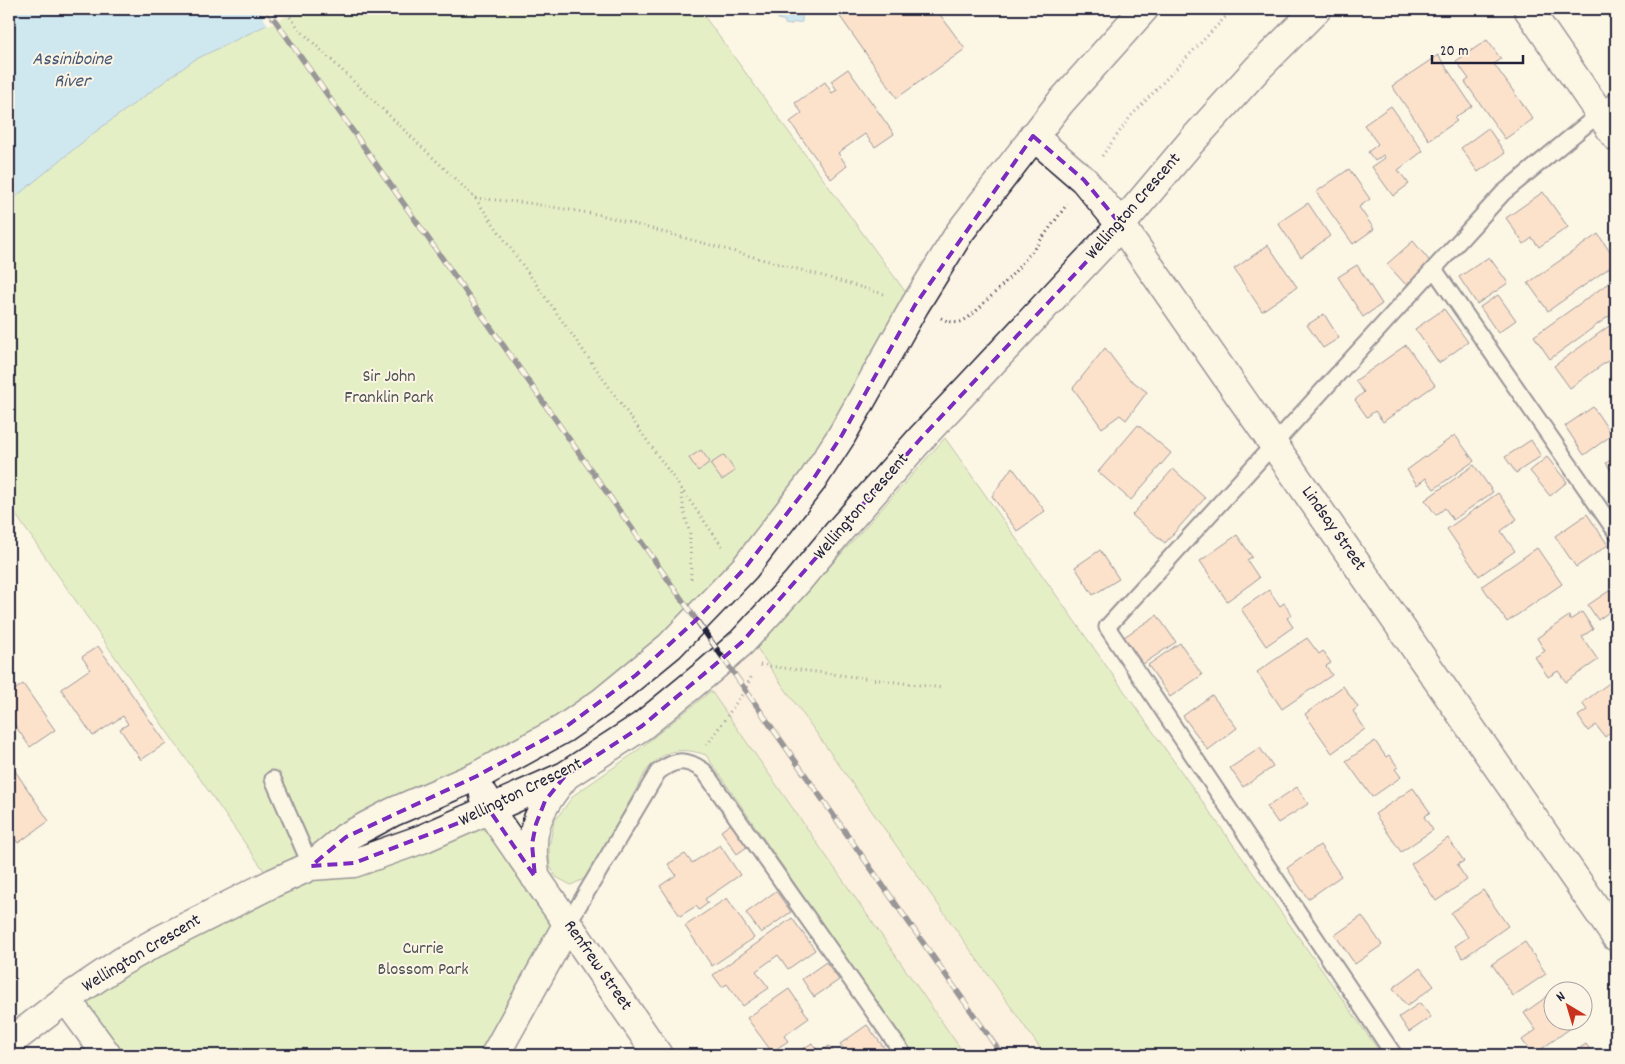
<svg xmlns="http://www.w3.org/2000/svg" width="1625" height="1064" viewBox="0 0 1625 1064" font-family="Dekko,sans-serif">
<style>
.built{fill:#fce8d4}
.green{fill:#cae69d;stroke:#76846c}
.water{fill:#9ad6fb;stroke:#6a8eae}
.pier{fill:#fcf5e5}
.building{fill:#fcc9ac;stroke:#22223b}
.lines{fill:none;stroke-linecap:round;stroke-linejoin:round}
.service-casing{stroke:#22223b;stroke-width:19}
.minor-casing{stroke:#22223b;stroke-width:31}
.path{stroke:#22223b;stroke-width:3;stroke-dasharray:1 4;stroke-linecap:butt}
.service{stroke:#fcf5e5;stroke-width:15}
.minor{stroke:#fcf5e5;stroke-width:28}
.rail-casing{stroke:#22223b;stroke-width:5.5}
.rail{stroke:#fcf5e5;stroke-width:4;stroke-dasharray:11;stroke-linecap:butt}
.marked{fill:none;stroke:#7b2cbf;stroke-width:4;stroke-dasharray:10 6;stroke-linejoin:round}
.labels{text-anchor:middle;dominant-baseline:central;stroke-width:4;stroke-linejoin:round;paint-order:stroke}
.street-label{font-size:18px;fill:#22223b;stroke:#fcf5e5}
.park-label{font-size:18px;fill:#4c5354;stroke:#fcf5e5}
.water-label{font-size:19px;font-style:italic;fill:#465875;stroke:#fcf5e5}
</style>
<rect width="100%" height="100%" fill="#fcf5e5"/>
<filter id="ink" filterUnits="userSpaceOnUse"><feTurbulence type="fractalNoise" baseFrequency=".02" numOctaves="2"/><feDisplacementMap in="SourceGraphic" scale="10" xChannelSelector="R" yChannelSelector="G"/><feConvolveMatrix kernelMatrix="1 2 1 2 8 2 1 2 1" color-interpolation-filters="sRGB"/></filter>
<g filter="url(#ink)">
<path class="built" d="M757 648 771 669 1045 1055H965L711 691Z"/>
<path class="green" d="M295 9H699L915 305 842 435 636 675 312 865 490 811 567 925 495 1055H107L66 999 272 882 9 505V202L95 132 194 60 277 20Z
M945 438 1382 1055H1045L771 669 757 648Z
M711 691 965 1055H913L706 755C680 746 663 750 646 771L588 877 571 885 556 877 550 866 549 847 554 822 574 795 633 754Z"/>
<path class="water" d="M9 9H295L277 20 194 60 95 132 9 202Z
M779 9H802V22L792 23 791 25 785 24V21L778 19Z"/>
<path class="pier" d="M257 9H294L296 11 269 26Z"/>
<path class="building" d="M848 9H882L884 12 889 9H936L965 49 897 98 839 15Z
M1487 40 1501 59 1494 64 1533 119 1505 139 1465 82 1469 79 1456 61Z
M1438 55 1472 106 1454 118 1457 121 1429 140 1392 86Z
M848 69 894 134 875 147 865 134 838 153 847 166 831 179 790 122 802 113 795 103 825 82 832 93 837 90 831 81Z
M1391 106 1423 151 1398 170 1409 184 1393 196 1372 167 1385 158 1383 155 1375 161 1368 152 1378 144 1364 125Z
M1488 128 1505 153 1478 172 1461 148Z
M1349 169 1370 199 1359 207 1374 229 1353 244 1316 192Z
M1543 192 1568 227 1539 247 1532 238 1524 244 1506 218Z
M1308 203 1330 236 1301 257 1278 223Z
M1598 234 1616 261V263L1548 311 1528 283Z
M1413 241 1433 265 1407 286 1387 264Z
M1268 245 1297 287 1262 311 1234 269Z
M1489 257 1508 283 1477 304 1459 277Z
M1357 265 1382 304 1363 317 1338 277Z
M1610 282 1616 291V311L1550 359 1534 336Z
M1498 295 1516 320 1498 333 1480 307Z
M1444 309 1468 342 1439 363 1415 329Z
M1324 314 1339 338 1323 348 1307 325Z
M1616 321V355L1570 388 1554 366Z
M1406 345 1435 385 1383 422 1375 411 1367 417 1355 400 1364 392 1355 381Z
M1105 348 1127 377 1147 392 1126 420 1120 415 1102 428 1073 388Z
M1593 407 1612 435 1584 455 1565 426Z
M1138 425 1171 453 1131 500 1098 472Z
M1455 435 1474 461 1434 489 1426 478 1417 485 1407 470Z
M1531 440 1541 456 1516 473 1505 457Z
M701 450 710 462 698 471 689 458Z
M724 455 735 471 722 480 710 464Z
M1616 456V478L1606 463Z
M1547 457 1567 482 1550 496 1530 471Z
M1474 465 1493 492 1453 520 1445 508 1436 515 1425 500Z
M1012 467 1045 511 1017 531 992 496Z
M1173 469 1205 498 1165 543 1132 515Z
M1498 493 1517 519 1501 531 1515 551 1479 576 1447 529Z
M1587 514 1608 545 1576 567 1555 536Z
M1237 535 1252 557 1247 560 1259 578 1227 601 1200 561Z
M1537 548 1562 584 1507 622 1482 586Z
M1100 550 1119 579 1093 595 1075 567Z
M1615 587 1616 590V607L1598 620 1588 605Z
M1269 590 1280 606 1284 603 1292 615 1287 618 1293 627 1266 646 1241 609Z
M1582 612 1593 629 1582 637 1598 660 1566 682 1558 671 1548 677 1535 657 1545 651 1537 638 1569 616 1570 620Z
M1157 615 1176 642 1143 664 1124 637Z
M1307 638 1319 654 1323 651 1331 663 1326 666 1332 675 1282 709 1257 672Z
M1180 643 1202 675 1170 697 1148 665Z
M98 646 166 743 141 760 120 729 128 724 123 716 93 736 61 689 90 669 82 657Z
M1616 678V728L1605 737 1596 725 1588 731 1578 716 1587 710 1582 703Z
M23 684 55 730 30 747 9 717V694Z
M1343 686 1358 707 1353 711 1365 729 1332 753 1305 714Z
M1212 695 1237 728 1208 750 1183 716Z
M1375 741 1386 757 1389 755 1398 767 1395 769 1401 777 1372 797 1346 761Z
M1260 748 1273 767 1243 787 1230 768Z
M9 762 49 821 18 843 9 830Z
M1297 787 1308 804 1278 823 1267 807Z
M1413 788 1430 812 1424 817 1433 830 1401 852 1375 814Z
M735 821 751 844 737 854 721 831Z
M1448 838 1464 861 1457 865 1467 880 1436 901 1411 864Z
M720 845 740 875 705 899 708 903 699 910 696 906 680 916 660 886 676 875 668 864 685 854 692 863Z
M1320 845 1341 876 1308 899 1287 868Z
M1483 890 1508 926 1463 958 1455 946 1468 937 1451 913Z
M776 891 791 912 761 933 746 913Z
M727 898 754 938 712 966 685 926Z
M1362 916 1382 945 1355 964 1335 935Z
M792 918 815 950 788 969 778 955 756 971 769 988 743 1006 727 984 722 987 713 975Z
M1525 942 1546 974 1513 996 1492 964Z
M826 962 839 980 814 997 802 979Z
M1420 968 1434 986 1407 1006 1393 988Z
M789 989 809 1018 784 1036 788 1041 772 1052 747 1018Z
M1552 993V1022H1573L1575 1025 1533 1055 1522 1040 1536 1030 1524 1013Z
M1420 1003 1431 1017 1409 1032 1399 1017Z
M867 1025 888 1053 884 1055H848L840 1044Z
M812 1043 819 1053 829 1046 836 1055H794Z
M1586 1044 1594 1055H1570Z"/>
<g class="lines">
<defs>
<path id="service" d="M1434 269 1616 532
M273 779 311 866
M567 925 658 772C675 759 686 758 704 771L904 1055
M1394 1055 1107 627 1503 193 1616 100"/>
<path id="minor" d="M1528 9 1616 137
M1033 136 1084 180 1121 225 1616 937
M484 795 490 811 658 1055
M311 866 354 863 422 839 565 776 642 726 709 671 742 642 797 582 841 529 923 436 1121 225 1191 142 1258 68 1317 9
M535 877C535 867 532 856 533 845 533 819 548 797 564 778
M66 999 107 1055
M9 1043 66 999 121 962 160 940 273 883 311 866 346 837 393 812 477 776 563 729 602 702 670 646 745 568 812 481 842 435 915 305 960 232 1060 103 1144 9
M495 1055 567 925"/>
</defs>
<use href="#service" class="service-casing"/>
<use href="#minor" class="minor-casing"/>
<path class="path" d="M284 9 300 30 475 198 724 549
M1102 156 1131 116 1233 9
M475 198 528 203 601 215 823 276 887 295
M941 318C949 322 958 325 966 319 973 315 980 307 986 301 1017 273 1043 238 1067 204
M681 489 684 512 690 534 691 582
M760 665 943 688
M707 745 745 690 752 675"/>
<use href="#service" class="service"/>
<use href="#minor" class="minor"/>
<defs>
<path id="rail" d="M267 9 1002 1055"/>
</defs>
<use href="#rail" class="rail-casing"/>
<use href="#rail" class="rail"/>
</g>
</g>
<path d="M0 0H1625V1064H0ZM1033 136 1084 180 1121 225 923 436 742 642 642 726 565 776 545 801 536 824 532 844 535 877 490 811 354 863 311 866 346 837 477 776 563 729 636 675 696 620 745 568 812 481 842 435 915 305Z" fill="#fcf5e5" fill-opacity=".55" fill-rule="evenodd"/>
<path class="marked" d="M1033 136 1084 180 1121 225 923 436 742 642 642 726 565 776 545 801 536 824 532 844 535 877 490 811 354 863 311 866 346 837 477 776 563 729 636 675 696 620 745 568 812 481 842 435 915 305Z"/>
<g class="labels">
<g class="street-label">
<text transform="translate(1134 207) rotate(-49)">Wellington Crescent</text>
<text transform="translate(862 507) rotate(-49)">Wellington Crescent</text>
<text transform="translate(1333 529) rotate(55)">Lindsay Street</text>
<text transform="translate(521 793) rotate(-26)">Wellington Crescent</text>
<text transform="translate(142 954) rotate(-31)">Wellington Crescent</text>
<text transform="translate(597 966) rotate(55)">Renfrew Street</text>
</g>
<g class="park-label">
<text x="389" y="377">Sir John<tspan x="389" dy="21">Franklin Park</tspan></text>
<text x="423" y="949">Currie<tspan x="423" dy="21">Blossom Park</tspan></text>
</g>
<g class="water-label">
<text x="72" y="60">Assiniboine<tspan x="72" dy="22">River</tspan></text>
</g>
</g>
<rect width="1625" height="1064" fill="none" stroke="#fcf5e5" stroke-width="30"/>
<rect x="15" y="15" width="1595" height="1034" fill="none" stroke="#22223b" stroke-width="2" filter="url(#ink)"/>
<g transform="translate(1568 1006) rotate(322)"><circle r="24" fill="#fcf5e5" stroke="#a5a1a1"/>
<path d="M0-4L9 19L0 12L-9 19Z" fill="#c8321e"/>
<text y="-8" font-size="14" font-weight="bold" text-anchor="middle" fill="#22223b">N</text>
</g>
<path d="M1432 55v8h91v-8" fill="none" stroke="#22223b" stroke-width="2.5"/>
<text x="1440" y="55" font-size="15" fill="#22223b" stroke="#fcf5e5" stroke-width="4" paint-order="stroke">20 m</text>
</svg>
